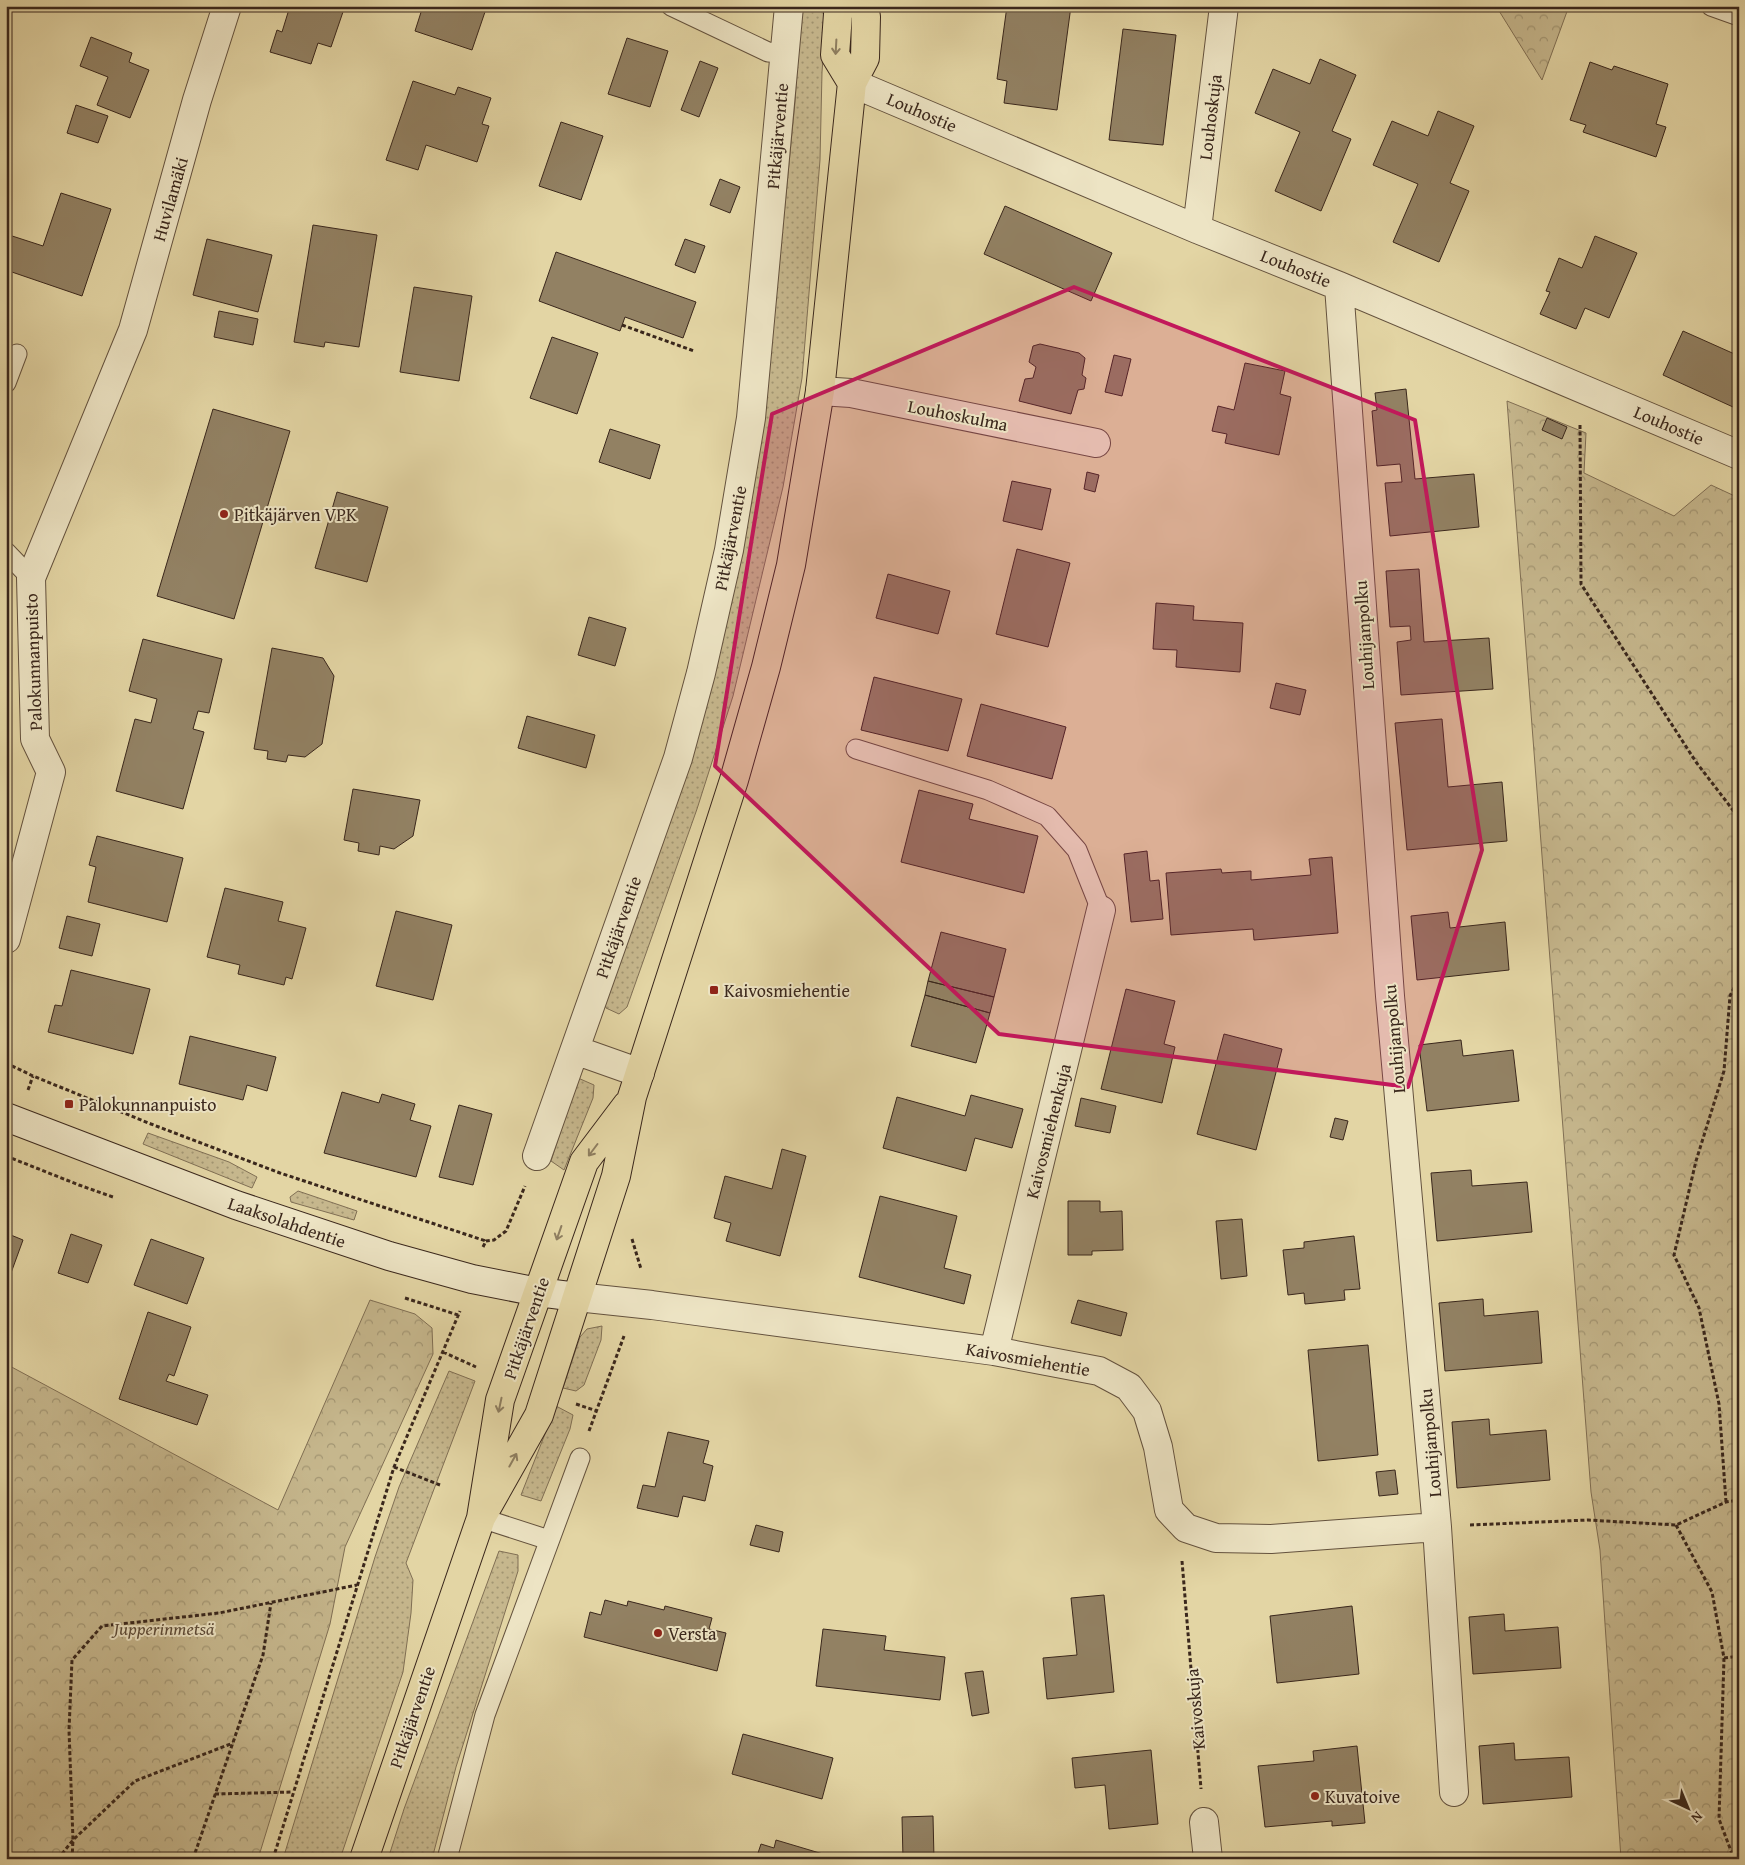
<svg xmlns="http://www.w3.org/2000/svg" width="1745" height="1865" viewBox="0 0 1745 1865" font-family="'Gentium Book Plus',serif">
<style>
.grass{fill:url(#grass-dots);stroke:#806f54}
.forest{fill:url(#forest-crowns);stroke:#806f54}
.building{fill:#928163;stroke:#3a271c}
.lines{fill:none;stroke-linecap:round;stroke-linejoin:round}
.lane-casing{stroke:#64523e;stroke-width:21}
.street-casing{stroke:#64523e;stroke-width:30}
.secondary-casing{stroke:#3a271c;stroke-width:30}
.primary-casing{stroke:#3a271c;stroke-width:30}
.path{stroke:#3a271c;stroke-width:3;stroke-dasharray:4 2.5;stroke-linecap:butt}
.lane{stroke:#ede4c4;stroke-width:19}
.street{stroke:#ede4c4;stroke-width:28}
.secondary{stroke:#ede4c4;stroke-width:28}
.primary{stroke:#e3d5a4;stroke-width:28}
.oneway{stroke:#8e7e60}
.marked{fill:#c2185b;fill-opacity:0.2;stroke:#c2185b;stroke-width:4;stroke-linejoin:round}
.poi-dot{fill:#8f2418;stroke:#ede4c4;stroke-width:2}
.labels{text-anchor:middle;dominant-baseline:central;stroke-width:4;stroke-linejoin:round;paint-order:stroke}
.street-label{font-size:18px;fill:#3a271c;stroke:#ede4c4}
.poi-label{font-size:18px;fill:#3a271c;stroke:#ede4c4;text-anchor:start}
.park-label{font-size:18px;font-style:italic;fill:#5d4b38;stroke:#ede4c4}
</style>
<defs>
<pattern id="grass-dots" width="8" height="8" patternUnits="userSpaceOnUse" patternTransform="scale(1.25)"><rect width="8" height="8" fill="#c6b78d"/><path d="M2 2h.1M6 6h.1" fill="none" stroke="#a29572" stroke-width="1.8" stroke-linecap="round"/></pattern>
<pattern id="forest-crowns" width="20" height="18" patternUnits="userSpaceOnUse" patternTransform="scale(1.25)"><rect width="20" height="18" fill="#c6b78d"/><path d="M2 6a3 3 0 1 1 6 0M12 15a3 3 0 1 1 6 0" fill="none" stroke="#a29572"/></pattern>
</defs>
<rect width="100%" height="100%" fill="#e3d5a4"/>
<filter id="stains"><feTurbulence type="fractalNoise" baseFrequency=".004" numOctaves="4"/><feColorMatrix values="0 0 0 0 .2 0 0 0 0 .09 0 0 0 0 .02 0 0 0 .5 -.17"/></filter>
<radialGradient id="worn" r=".72"><stop offset=".6" stop-color="#630" stop-opacity="0"/><stop offset="1" stop-color="#630" stop-opacity=".3"/></radialGradient>
<path class="grass" d="M801 6H827L822 72 820 160 802 378 783 487 733 696 697 809 627 1007 619 1014 606 1008 604 998 720 635 750 511 765 411 795 102Z
M578 1078 594 1085 593 1098 564 1170 551 1161Z
M148 1133 229 1162 257 1177 252 1188 143 1144Z
M298 1191 357 1211 354 1220 291 1202 290 1197Z
M602 1326 601 1340 584 1385 576 1391 563 1388 580 1337 587 1329Z
M449 1371 475 1381 406 1563 413 1580 411 1613 403 1672 340 1859H283L375 1557 399 1487Z
M556 1406 573 1415 570 1429 541 1501 521 1495Z
M499 1551 518 1555V1571L456 1767 432 1859H388L404 1809Z"/>
<path class="forest" d="M1496 6H1569L1542 80Z
M1507 401 1586 433 1584 473 1674 516 1711 485 1739 498V1859H1621L1600 1550 1591 1492Z
M370 1300 415 1314 432 1328 433 1354 345 1547 330 1624 258 1859H6V1364L278 1510Z"/>
<path class="building" d="M290 6H345L331 47 318 43 311 64 270 52 277 30 282 32Z
M423 6H487L472 50 415 31Z
M1007 6H1071L1057 110 1004 103 1007 81 997 79Z
M1123 29 1176 35 1163 145 1109 140Z
M91 37 132 53 129 62 149 70 130 118 97 105 108 77 80 66Z
M627 38 668 51 650 107 608 94Z
M1320 59 1356 75 1332 131 1351 139 1321 211 1275 191 1300 132 1255 113 1273 69 1310 84Z
M700 61 718 68 699 117 681 110Z
M1590 62 1612 70 1614 66 1668 84 1656 124 1666 127 1656 157 1583 132 1586 125 1570 120Z
M413 81 455 95 458 87 491 98 482 124 489 126 477 162 426 145 418 170 386 160Z
M76 105 108 116 98 143 67 133Z
M1438 111 1474 126 1450 183 1469 191 1439 262 1393 242 1418 184 1373 165 1392 121 1428 136Z
M561 122 603 136 581 200 539 186Z
M720 179 740 187 730 213 710 205Z
M61 193 111 209 82 296 6 270V234L43 246Z
M1005 206 1112 253 1091 301 984 254Z
M313 225 377 235 359 347 325 342 324 347 294 342Z
M1595 236 1637 253 1609 318 1585 308 1576 329 1540 314 1550 292 1546 291 1559 258 1582 268Z
M207 239 272 255 258 312 193 295Z
M685 239 705 246 695 273 675 265Z
M556 252 696 302 683 338 625 317 620 331 539 301Z
M414 287 472 296 459 381 400 372Z
M219 311 258 319 253 345 214 337Z
M1683 331 1739 356V394L1733 407 1663 375Z
M552 337 598 353 577 414 530 398Z
M1040 344 1079 353 1085 358 1082 375 1086 378 1084 389 1078 390 1071 414 1019 401 1025 379 1033 378 1036 367 1029 362 1033 346Z
M1114 355 1131 359 1122 396 1105 392Z
M1245 363 1285 371 1280 394 1291 397 1279 455 1225 443 1227 434 1212 431 1218 406 1234 410Z
M1406 389 1415 479 1474 474 1479 527 1390 536 1385 483 1402 482 1400 464 1377 466 1372 411 1377 410 1375 393Z
M213 409 290 431 234 619 157 596Z
M1547 418 1567 427 1562 439 1542 430Z
M610 429 660 445 650 479 599 462Z
M1087 472 1099 475 1095 492 1084 489Z
M1012 481 1051 489 1042 530 1003 521Z
M337 492 388 507 367 582 315 568Z
M1017 549 1070 563 1048 647 996 634Z
M1419 569 1424 642 1489 638 1493 689 1401 695 1397 642 1411 640 1410 626 1390 627 1386 571Z
M888 574 950 591 938 634 876 618Z
M1156 603 1194 606 1193 620 1243 623 1240 672 1176 667 1177 650 1153 649Z
M589 617 626 628 615 666 578 655Z
M143 639 222 659 209 713 198 711 193 729 204 732 183 809 116 791 135 719 151 723 157 699 129 691Z
M272 648 323 658 334 676 322 744 305 757 288 755 286 762 267 759 268 751 254 749Z
M874 677 962 699 948 751 861 730Z
M1276 683 1306 690 1300 715 1270 708Z
M981 704 1066 727 1052 779 967 756Z
M527 716 595 735 586 768 518 748Z
M1442 719 1448 787 1502 782 1507 841 1407 850 1395 723Z
M353 789 420 800 413 836 394 849 380 846 379 855 358 851 359 843 344 840Z
M919 790 973 804 969 819 1038 836 1024 893 901 862Z
M97 836 183 858 167 922 88 902 96 867 89 865Z
M1147 851 1150 881 1159 880 1163 919 1131 922 1124 854Z
M1332 857 1338 933 1254 940 1253 929 1171 935 1166 873 1221 869 1222 873 1251 871V880L1311 875 1309 859Z
M225 888 283 902 278 921 306 928 292 979 286 977 284 985 238 974 240 965 207 957Z
M396 911 452 925 433 1000 376 986Z
M1448 912 1450 928 1505 922 1509 970 1417 980 1411 916Z
M67 916 100 924 92 956 59 948Z
M941 932 1006 949 994 997 928 981Z
M71 970 150 989 133 1054 48 1032 55 1005 62 1006Z
M928 981 994 997 990 1013 925 995Z
M1126 989 1175 1001 1164 1044 1175 1047 1162 1103 1101 1089Z
M925 995 990 1013 976 1063 911 1046Z
M1224 1034 1282 1049 1256 1150 1197 1134Z
M190 1036 276 1057 267 1091 247 1085 243 1100 179 1084Z
M1461 1040 1463 1056 1513 1050 1519 1101 1427 1111 1419 1045Z
M342 1092 379 1103 382 1094 415 1104 410 1120 431 1126 416 1177 324 1153Z
M971 1095 1023 1109 1012 1148 975 1138 966 1171 883 1148 897 1097 965 1116Z
M1081 1098 1116 1106 1110 1133 1075 1126Z
M459 1105 492 1114 473 1185 439 1177Z
M1335 1118 1348 1121 1343 1140 1330 1137Z
M782 1149 806 1156 780 1256 726 1241 731 1223 714 1218 725 1176 772 1189Z
M1471 1170 1472 1186 1527 1182 1532 1232 1437 1241 1431 1173Z
M880 1196 957 1216 944 1268 971 1275 964 1304 859 1277Z
M1068 1201H1100V1212L1122 1211 1123 1250 1092 1251V1255H1068Z
M1242 1219 1247 1276 1221 1279 1216 1221Z
M6 1233 23 1240 7 1284H6Z
M71 1234 102 1245 88 1283 58 1273Z
M1354 1236 1360 1289 1344 1290 1345 1300 1305 1304 1304 1293 1288 1295 1283 1250 1304 1248V1242Z
M151 1239 204 1258 187 1304 134 1285Z
M1483 1299 1484 1316 1538 1311 1542 1363 1445 1371 1439 1303Z
M1078 1300 1127 1313 1121 1336 1071 1323Z
M148 1312 191 1327 174 1376 169 1374 166 1381 208 1395 197 1425 119 1399Z
M1368 1345 1378 1455 1318 1461 1308 1350Z
M1489 1419 1490 1435 1546 1430 1550 1480 1457 1488 1452 1422Z
M668 1432 709 1441 703 1463 713 1466 705 1501 683 1496 678 1517 637 1508 643 1485 655 1487Z
M1395 1470 1398 1494 1379 1496 1376 1472Z
M756 1525 783 1532 779 1552 750 1545Z
M1104 1595 1114 1692 1047 1699 1043 1658 1077 1655 1071 1598Z
M605 1600 627 1606 628 1601 664 1610 665 1606 712 1618 709 1629 726 1633 717 1671 584 1637 590 1612 601 1615Z
M1352 1606 1359 1674 1277 1683 1270 1616Z
M1504 1614 1505 1631 1558 1627 1561 1668 1473 1674 1469 1617Z
M823 1629 886 1636 884 1650 945 1657 940 1700 816 1686Z
M983 1671 989 1713 972 1716 965 1673Z
M743 1734 833 1758 822 1799 732 1774Z
M1514 1743 1515 1760 1569 1757 1572 1797 1483 1804 1479 1746Z
M1357 1746 1365 1823 1332 1826V1821L1265 1827 1258 1766 1314 1761 1313 1751Z
M1151 1750 1158 1824 1109 1829 1105 1785 1075 1788 1072 1758Z
M933 1816 934 1859H903L902 1817Z
M776 1840 823 1854 821 1859H756L761 1844 774 1848Z"/>
<g class="lines">
<defs>
<path id="lane" d="M671 6 768 52 785 53
M1711 6 1739 16
M6 383 17 354
M6 552 31 578
M856 749 988 790 1047 816 1077 850 1101 910
M481 1518 549 1540
M447 1859 485 1715 580 1458"/>
<path id="street" d="M852 83 1197 229 1339 286 1739 455
M1197 229 1224 6
M1339 286 1390 996 1437 1527 1454 1792
M820 391 851 393 1096 443
M6 939 51 772 35 739 31 578 133 330 197 100 227 6
M575 1050 640 1073
M537 1156 678 758 701 673 729 550 751 418 789 6
M577 1297 652 1305 994 1351 1099 1371 1129 1387 1147 1411 1158 1447 1169 1510 1186 1528 1216 1538 1271 1539 1437 1527
M994 1351 1101 910
M1204 1822 1208 1859"/>
<path id="secondary" d="M6 1117 236 1205 389 1256 472 1279 538 1292 577 1297"/>
<path id="primary" d="M840 6 838 14 835 55 852 83
M481 1518 539 1415 616 1176 632 1097 734 780 766 667 791 565 820 391 852 83 865 58 866 17 864 6
M364 1859 481 1518 500 1400 584 1162 627 1105"/>
</defs>
<use href="#lane" class="lane-casing"/>
<use href="#street" class="street-casing"/>
<use href="#secondary" class="secondary-casing"/>
<use href="#primary" class="primary-casing"/>
<path class="path" d="M622 325 694 351
M1580 425 1581 584 1696 762 1739 818
M6 1063 33 1076 151 1124 280 1173 486 1241
M28 1090 33 1076
M6 1156 79 1185 113 1197
M632 1239 641 1269
M483 1247 486 1241 494 1240 506 1231 525 1186
M405 1298 458 1315
M443 1352 476 1367
M576 1404 597 1411
M589 1431 624 1336
M394 1467 440 1485
M1726 1502 1719 1404 1699 1308 1674 1255 1696 1161 1724 1071 1730 996 1739 978
M1470 1525 1588 1520 1676 1525 1726 1502 1739 1500
M1676 1525 1712 1592 1724 1658 1719 1819 1734 1859
M1182 1561 1201 1789
M1724 1658 1739 1656
M215 1794 293 1792
M6 1846 11 1859
M58 1859 73 1840 135 1781 233 1743
M72 1859 73 1840 69 1730 72 1660 102 1626 219 1613 357 1585
M193 1859 263 1655 271 1603
M273 1859 394 1467 460 1311"/>
<use href="#lane" class="lane"/>
<use href="#street" class="street"/>
<use href="#secondary" class="secondary"/>
<use href="#primary" class="primary"/>
</g>
<defs><path id="oneway-shaft" d="M-6 0H5M1.5-3L5.5 0L1.5 3" fill="none" stroke-width="1.6" stroke-linecap="round" stroke-linejoin="round" transform="scale(1.25)"/></defs>
<g class="oneway">
<use href="#oneway-shaft" transform="translate(836 47) rotate(93)"/>
<use href="#oneway-shaft" transform="translate(593 1150) rotate(127)"/>
<use href="#oneway-shaft" transform="translate(559 1233) rotate(109)"/>
<use href="#oneway-shaft" transform="translate(500 1405) rotate(102)"/>
<use href="#oneway-shaft" transform="translate(513 1460) rotate(-61)"/>
</g>
<path class="marked" d="M1074 287 1415 420 1482 850 1408 1087 999 1034 715 766 772 414Z"/>
<g class="poi-dot">
<circle cx="224" cy="514" r="5"/>
<rect x="709" y="985" width="10" height="10" rx="2.5"/>
<rect x="64" y="1099" width="10" height="10" rx="2.5"/>
<circle cx="658" cy="1633" r="5"/>
<circle cx="1315" cy="1796" r="5"/>
</g>
<g class="labels">
<g class="street-label">
<text transform="translate(922 112) rotate(23)">Louhostie</text>
<text transform="translate(1210 117) rotate(-83)">Louhoskuja</text>
<text transform="translate(777 136) rotate(-85)">Pitkäjärventie</text>
<text transform="translate(170 199) rotate(-74)">Huvilamäki</text>
<text transform="translate(1296 268) rotate(22)">Louhostie</text>
<text transform="translate(958 415) rotate(11)">Louhoskulma</text>
<text transform="translate(1669 425) rotate(23)">Louhostie</text>
<text transform="translate(730 538) rotate(-79)">Pitkäjärventie</text>
<text transform="translate(1364 635) rotate(-94)">Louhijanpolku</text>
<text transform="translate(33 662) rotate(-92)">Palokunnanpuisto</text>
<text transform="translate(618 927) rotate(-71)">Pitkäjärventie</text>
<text transform="translate(1394 1039) rotate(-95)">Louhijanpolku</text>
<text transform="translate(1048 1131) rotate(-76)">Kaivosmiehenkuja</text>
<text transform="translate(287 1222) rotate(19)">Laaksolahdentie</text>
<text transform="translate(526 1328) rotate(-71)">Pitkäjärventie</text>
<text transform="translate(1028 1359) rotate(10)">Kaivosmiehentie</text>
<text transform="translate(1430 1443) rotate(-95)">Louhijanpolku</text>
<text transform="translate(1195 1709) rotate(-95)">Kaivoskuja</text>
<text transform="translate(412 1717) rotate(-71)">Pitkäjärventie</text>
</g>
<g class="poi-label">
<text x="234" y="514">Pitkäjärven VPK</text>
<text x="724" y="990">Kaivosmiehentie</text>
<text x="79" y="1104">Palokunnanpuisto</text>
<text x="668" y="1633">Versta</text>
<text x="1325" y="1796">Kuvatoive</text>
</g>
<g class="park-label">
<text x="164" y="1628">Jupperinmetsä</text>
</g>
</g>
<rect width="1745" height="1865" fill="none" stroke="#e3d5a4" stroke-width="25"/>
<rect x="8" y="8" width="1730" height="1850" fill="none" stroke="#3a271c" stroke-width="2.5"/>
<rect x="12" y="12" width="1720" height="1840" fill="none" stroke="#3a271c"/>
<g transform="translate(1688 1808) rotate(136)" stroke="#ede4c4" stroke-width="4" paint-order="stroke">
<path d="M0-4L9 19L0 12L-9 19Z" fill="#3a271c"/>
<text y="-8" font-size="14" font-weight="bold" text-anchor="middle" fill="#3a271c">N</text>
</g>
<rect width="100%" height="100%" filter="url(#stains)"/>
<rect width="100%" height="100%" fill="url(#worn)"/>
</svg>
